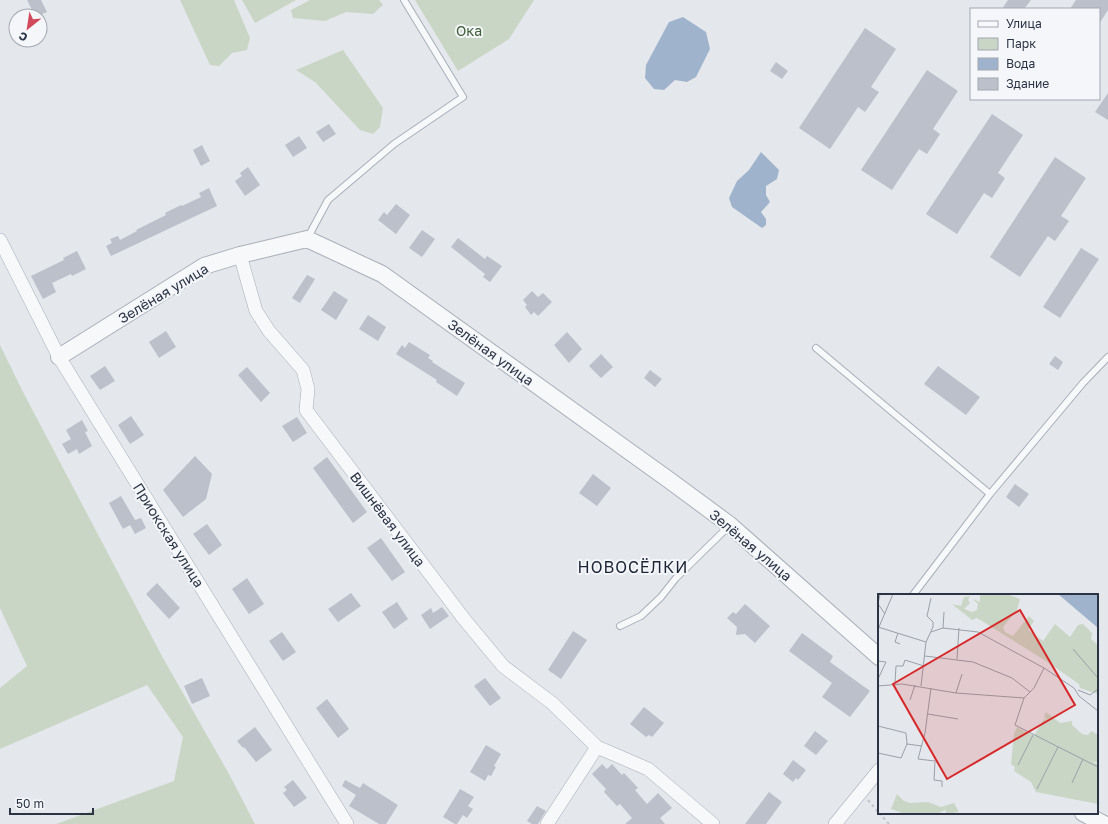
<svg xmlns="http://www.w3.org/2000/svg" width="1108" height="824" viewBox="0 0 1108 824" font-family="'Golos Text',sans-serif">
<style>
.green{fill:#c9d6c5}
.water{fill:#9fb4cc}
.building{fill:#bbc0ca}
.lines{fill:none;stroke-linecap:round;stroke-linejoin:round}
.service-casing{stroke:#a9aeb7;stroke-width:8}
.minor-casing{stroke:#a9aeb7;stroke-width:14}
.tertiary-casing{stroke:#a9aeb7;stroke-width:18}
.path{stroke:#c2c5cb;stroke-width:2;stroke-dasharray:3 3;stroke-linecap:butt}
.service{stroke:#f7f8fa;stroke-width:6}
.minor{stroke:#f7f8fa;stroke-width:13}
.tertiary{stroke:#f7f8fa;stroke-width:16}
.labels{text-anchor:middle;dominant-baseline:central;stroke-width:4;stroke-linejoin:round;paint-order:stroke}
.park-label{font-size:14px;fill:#3f6138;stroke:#f4f6f9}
.street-label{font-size:14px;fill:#2b3445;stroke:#f4f6f9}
.quarter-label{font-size:16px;letter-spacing:1px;fill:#1d2536;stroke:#f4f6f9}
.inset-road{fill:none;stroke:#9a9fa9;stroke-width:1}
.view{fill:#d62828;fill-opacity:0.15;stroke:#d62828;stroke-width:2}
.inset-edge{fill:none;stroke:#2b3445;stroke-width:2}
</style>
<rect width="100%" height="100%" fill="#e4e7ec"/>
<path class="green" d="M180 0H234L250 38 247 50 232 53 219 66 210 65Z
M242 0H296L255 23Z
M310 0H379L383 5 373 14 346 12 325 21 293 18 291 10Z
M415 0H534L509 39 458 71Z
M343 50 383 108 380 127 373 134 360 130 315 82 296 70Z
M0 345 23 392 163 658 229 774 255 824H56L174 781 183 737 147 685 0 749V688L27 666 0 608Z"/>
<path class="water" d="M683 17 706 32 710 49 696 77 687 82 675 80 664 90 654 89 645 78 646 65 669 22Z
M761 152 779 170 777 179 766 186V195L770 202 761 212 766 219V225L762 228 732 207 729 198 737 181 749 170Z"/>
<path class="building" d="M27 0H41L47 12 38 16H35Z
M1008 0H1031L1024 9H1002Z
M1076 0H1108V10L1099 24V9H1070Z
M865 28 896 49 871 87 879 92 865 112 858 107 830 149 799 128Z
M776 62 788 71 782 79 770 71Z
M927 70 958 91 933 129 940 134 927 154 919 149 892 190 861 170Z
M1108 93V120L1095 112Z
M992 114 1023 135 998 173 1005 178 992 198 984 193 957 234 926 214Z
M329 124 336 134 323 142 316 132Z
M299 136 307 148 293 157 285 145Z
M202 145 210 161 201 166 193 150Z
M1055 157 1086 178 1061 216 1069 221 1055 241 1048 236 1020 277 990 257Z
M248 167 260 185 245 196 235 181 242 176 240 173Z
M209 188 217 206 111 256 106 246 112 243 110 239 118 236 120 240 137 231 136 230 166 215 165 213 181 205 182 206 201 197 199 193Z
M396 204 410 215 396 234 378 220 384 212 387 215Z
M422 230 435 239 422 257 409 248Z
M458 238 485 259 487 256 502 266 490 282 483 277 485 274 451 247Z
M1081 248 1099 259 1060 318 1043 307Z
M77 251 86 269 72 276 71 274 52 283 56 292 43 299 31 276 64 260 63 258Z
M307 275 315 279 300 303 292 298Z
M334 291 348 300 336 320 321 310Z
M532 291 538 297 543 293 552 302 538 316 534 312 531 315 525 307 527 305 523 300Z
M368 315 386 327 378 341 359 329Z
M166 331 176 347 159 358 149 342Z
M567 332 582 349 569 363 554 345Z
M409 342 430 355 428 358 433 361 432 362 465 383 457 396 436 382 437 380 396 354 402 345 405 348Z
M601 354 613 367 601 378 589 366Z
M1055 356 1063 362 1058 370 1049 364Z
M105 366 115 381 100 390 90 376Z
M938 366 980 397 966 415 924 384Z
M247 367 270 393 261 402 238 375Z
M650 370 662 379 655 387 644 378Z
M131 416 144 435 130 444 118 425Z
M297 417 307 433 293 442 282 426Z
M82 420 88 431 85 432 92 446 79 454 77 449 68 454 62 444 71 439 66 430Z
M195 456 212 474 206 499 183 517 163 490Z
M327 457 367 512 353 523 313 468Z
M593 474 611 488 597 506 579 493Z
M1015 484 1029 494 1019 507 1006 497Z
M121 496 135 520 141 518 146 528 135 534 130 525 123 529 109 503Z
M207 524 222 545 209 555 193 534Z
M381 538 405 572 392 581 367 548Z
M247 578 264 604 249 614 232 589Z
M157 583 180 608 169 619 146 594Z
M351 593 361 606 338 622 328 609Z
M397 602 408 619 394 629 382 612Z
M745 604 770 626 755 643 745 634 736 635 737 627 727 618 733 612 736 614Z
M442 607 449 616 430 629 421 615 431 608 433 613Z
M573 631 587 640 561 679 548 670Z
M282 632 296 652 283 661 269 641Z
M802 633 833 656 830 662 870 691 850 717 822 697 832 683 789 651Z
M202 678 210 696 192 704 184 686Z
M485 678 501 698 490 706 474 686Z
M327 699 349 729 338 738 316 708Z
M644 707 664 723 652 737 649 735 646 737 630 724Z
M255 727 272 750 256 762 244 747 243 748 237 741Z
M815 731 828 741 816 755 804 746Z
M486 745 501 754 494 766 496 767 491 776 488 775 485 781 470 772Z
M793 760 806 770 798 780 796 778 793 782 783 774Z
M602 764 607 769 612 764 622 775 624 773 638 788 635 790 647 804 658 793 672 808 660 818 665 824H625L632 818 620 804 617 806 604 792 606 789 592 774Z
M293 780 307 798 294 807 283 793 287 790 284 787Z
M345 780 360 788 363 783 398 805 386 824H379L349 806 356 795 342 786Z
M460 789 474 797 468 806 473 809 467 818 463 815 457 824H455L443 817Z
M769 792 782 802 766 824H745Z
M537 806 546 811 538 824H532L527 821Z"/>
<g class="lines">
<defs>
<path id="service" d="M307 239 328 200 394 144 463 97 404 0
M816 348 990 494
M913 595 990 494 1083 383 1108 357
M620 626 641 616 661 597 676 578 730 525"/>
<path id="minor" d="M0 240 59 357 347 824
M240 255 256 311 269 331 303 370 308 389 306 410 464 619 503 666 552 703 597 747 648 769 713 824
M547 824 597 747
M835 824 879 770"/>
<path id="tertiary" d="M59 357 204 266 240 255 307 239 382 274 669 480 730 525 879 657
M1083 813 1104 824"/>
</defs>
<use href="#service" class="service-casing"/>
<use href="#minor" class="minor-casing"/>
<use href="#tertiary" class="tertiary-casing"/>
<path class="path" d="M868 800 879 813
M879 813 889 824"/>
<use href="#service" class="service"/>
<use href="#minor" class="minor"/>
<use href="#tertiary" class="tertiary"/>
</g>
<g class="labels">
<g class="park-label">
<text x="469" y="30">Ока</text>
</g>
<g class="street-label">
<text transform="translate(163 293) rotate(-31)">Зелёная улица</text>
<text transform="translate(491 352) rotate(36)">Зелёная улица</text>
<text transform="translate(388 519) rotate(53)">Вишнёвая улица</text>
<text transform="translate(169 535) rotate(58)">Приокская улица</text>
<text transform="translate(751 545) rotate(40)">Зелёная улица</text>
</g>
<g class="quarter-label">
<text x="633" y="567">НОВОСЁЛКИ</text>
</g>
</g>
<g transform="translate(878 594)">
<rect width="220" height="220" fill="#e4e7ec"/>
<path d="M102 0H129L142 5 139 16 125 33 127 38 135 42 151 22 156 27 150 36 165 47 177 30 192 43 200 31 205 30 214 39 213 45 220 51V100L202 94 201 90 168 67 99 24 94 26 74 10 83 12 86 3 92 2 90 6 92 9 86 15 94 18 99 16 100 10 95 5 102 8ZM168 118 182 129 194 127V131L204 140 210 141 213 137 220 141V168H214L220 170V210L158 198 153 188 136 177 137 173 133 170 136 140 139 133 156 142 166 125 172 129 166 123ZM19 200 26 207 32 209 50 208 63 213 76 209 81 218 69 220 67 216 59 220H27L13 215Z" fill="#c9d6c5"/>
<path d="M180 0H220V34Z" fill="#9fb4cc"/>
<path class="inset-road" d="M2 0 0 10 7 20M0 33 48 48M1 33 15 0M65 34 66 18M53 38 65 34 100 38 166 74 196 94 201 102 220 117M20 39 17 48 22 50M195 55 220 84M47 62 95 68 134 84 152 98M79 65 81 34M0 67 8 68 0 85M17 89 18 72H25L27 66 46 72M0 92 24 90 78 99 146 104 156 94 166 74M43 92 48 48 55 33V28L49 22 53 4M53 94 47 139 40 165 57 167 56 186 64 187V193M200 96 212 101 220 95M78 99 84 80M146 104 137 131 220 173M32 106 37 91M50 120 80 125M0 132 28 139 29 150 44 152M0 159 23 164 29 150M140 171 155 141M194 189 205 165M159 195 180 153"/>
<path class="view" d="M142 16 197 111 69 185 15 90Z"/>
<rect width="220" height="220" class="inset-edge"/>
</g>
<rect x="970" y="8" width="130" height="92" fill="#f4f6f9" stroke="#a4a8b1"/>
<rect x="978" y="21" width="20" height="6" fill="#f7f8fa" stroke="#a4a8b1"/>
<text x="1006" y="28" font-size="12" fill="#2b3445">Улица</text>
<rect x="978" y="38" width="20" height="12" fill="#c9d6c5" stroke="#a4a8b1"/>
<text x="1006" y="48" font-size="12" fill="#2b3445">Парк</text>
<rect x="978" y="58" width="20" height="12" fill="#9fb4cc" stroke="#a4a8b1"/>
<text x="1006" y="68" font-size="12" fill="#2b3445">Вода</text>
<rect x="978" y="78" width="20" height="12" fill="#bbc0ca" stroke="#a4a8b1"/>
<text x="1006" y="88" font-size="12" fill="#2b3445">Здание</text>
<g transform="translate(28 28) rotate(210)"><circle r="19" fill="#f4f6f9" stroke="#a4a8b1"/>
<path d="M0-3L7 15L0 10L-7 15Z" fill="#d1495b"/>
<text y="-6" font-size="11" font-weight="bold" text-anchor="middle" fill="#2b3445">С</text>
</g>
<path d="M10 808v6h83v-6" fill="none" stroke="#2b3445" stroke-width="2"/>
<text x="16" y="808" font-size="12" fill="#2b3445" stroke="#f4f6f9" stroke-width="3" paint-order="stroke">50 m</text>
</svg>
